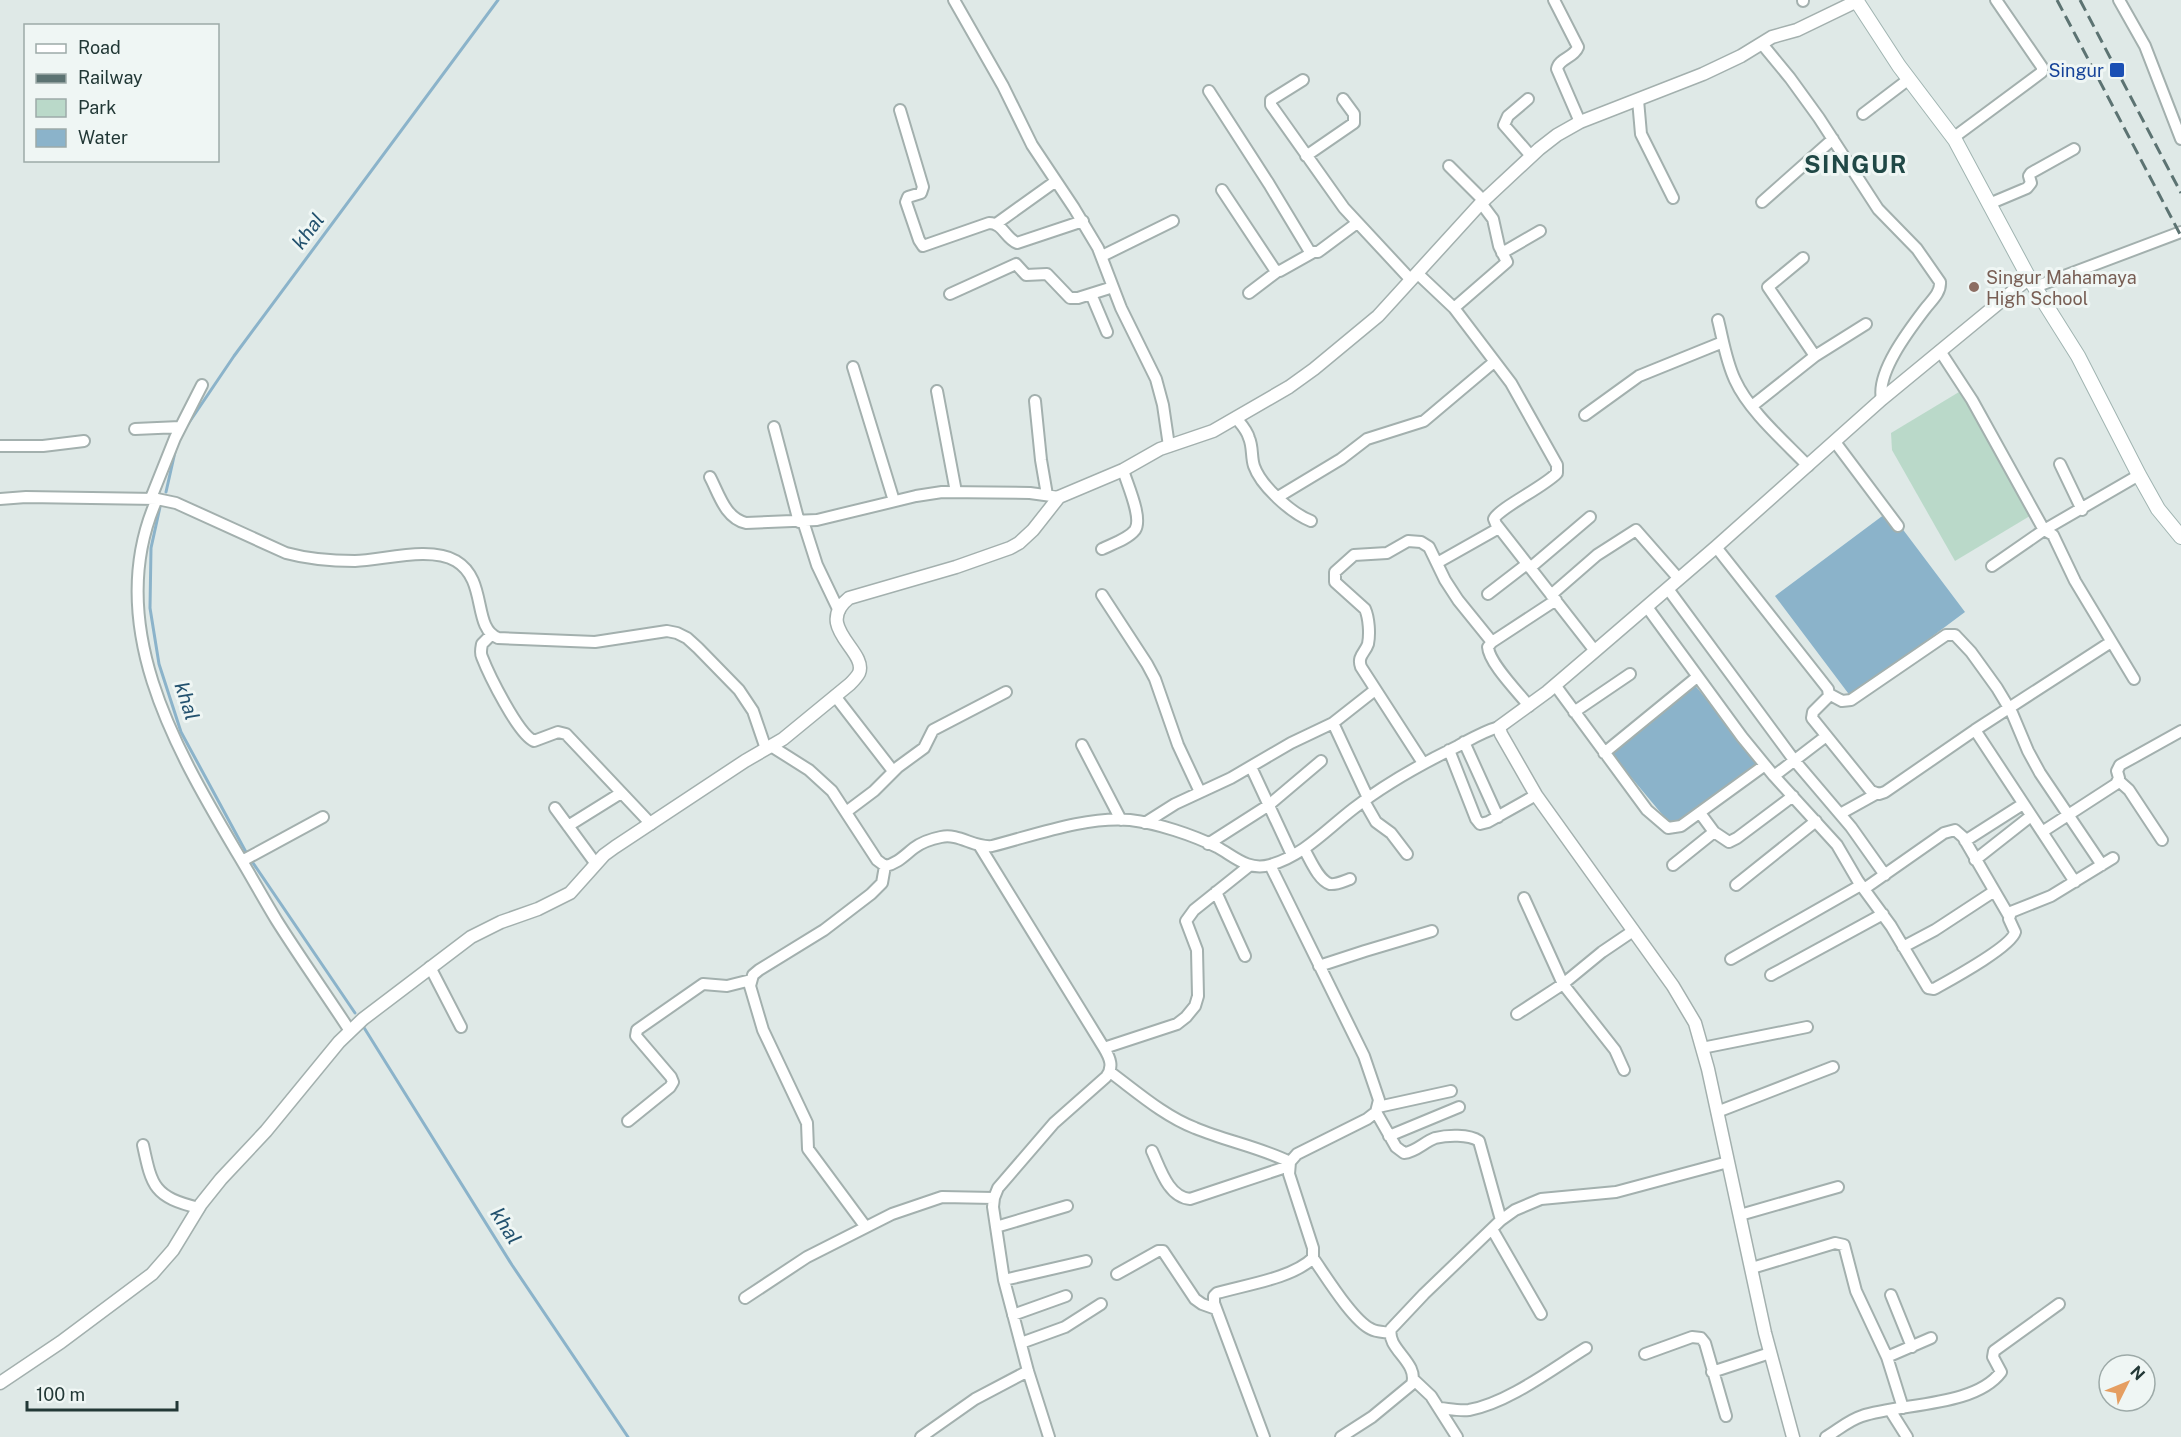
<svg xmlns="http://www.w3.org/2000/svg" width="2181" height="1437" viewBox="0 0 2181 1437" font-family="'Public Sans',sans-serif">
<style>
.green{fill:#bad9c9}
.water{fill:#8bb3ca}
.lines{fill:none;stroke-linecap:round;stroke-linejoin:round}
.stream{stroke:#8bb3ca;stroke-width:3}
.minor-casing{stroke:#a3b0ae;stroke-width:14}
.tertiary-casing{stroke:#a3b0ae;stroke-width:15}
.secondary-casing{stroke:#a0b4b1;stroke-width:16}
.minor{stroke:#fff;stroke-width:10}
.tertiary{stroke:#fff;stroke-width:12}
.secondary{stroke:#fff;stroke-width:14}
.rail{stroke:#5c7372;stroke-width:3;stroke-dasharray:12 6;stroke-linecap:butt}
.transit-dot{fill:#1a4fb4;stroke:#eff6f4;stroke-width:2}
.education-dot{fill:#8d6e63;stroke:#eff6f4;stroke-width:2}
.labels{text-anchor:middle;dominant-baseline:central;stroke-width:6;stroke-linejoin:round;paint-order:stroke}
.transit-label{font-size:18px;fill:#164399;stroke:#eff6f4;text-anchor:end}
.education-label{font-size:18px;fill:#785e54;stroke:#eff6f4;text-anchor:start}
.water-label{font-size:20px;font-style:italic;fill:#22516e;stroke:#eff6f4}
.district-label{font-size:24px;font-weight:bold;letter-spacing:1.5px;fill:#204846;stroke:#eff6f4}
</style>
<rect width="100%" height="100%" fill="#dfe9e7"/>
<path class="green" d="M1964 389 2038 511 1955 561 1892 450 1891 433Z"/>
<path class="water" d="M1889 511 1965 612 1851 697 1775 596Z
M1693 683 1759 762 1676 831 1610 752Z"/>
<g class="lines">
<path class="stream" d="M186 427 234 356 498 0
M166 492 175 452
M160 507 151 548 150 608 159 664 181 732 247 854
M251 860 355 1013
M363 1026 512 1265 628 1437"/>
<defs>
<path id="minor" d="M954 0 1003 86 1032 145 1074 208 1098 248 1121 308 1156 379 1163 405 1169 446
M1554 0 1578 47C1574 58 1559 58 1557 69L1580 122
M1803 0V1
M2119 0 2145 46 2181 139
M1762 44 1790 78 1819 118 1878 209 1917 249 1940 282C1941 293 1931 301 1925 309 1909 330 1876 373 1882 399
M1303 80 1271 100V105L1344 208 1411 280
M1209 91 1269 184 1310 252H1318L1357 223
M1528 99 1508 116 1504 125 1531 156
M1638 100 1641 134 1673 198
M900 110 923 187 921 193 908 197 906 202 919 240 923 246 989 223C1003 223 1005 238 1017 243L1083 221
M1863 114 1909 79
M1953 138 2042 72V67L1996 0
M1306 156 1354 123V114L1343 99
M1449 166 1484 201
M1222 190 1275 270 1280 271 1312 253
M1762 202 1833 139
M1989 204 2027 188 2031 183 2029 176 2031 173 2074 149
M996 224 1056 181
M1502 253 1540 231
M1102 256 1173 221
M1803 258 1768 287 1815 356
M1417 273 1454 308 1511 383 1557 465V473C1544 487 1499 508 1494 519L1496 524 1595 651
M2035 287 2181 232
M1249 293 1278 271
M950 294 1016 264 1026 275 1047 274 1070 298H1078L1113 287
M1091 294 1107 332
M1454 308 1507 262 1499 246 1493 219 1481 203
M1718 320C1723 340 1726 361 1735 380 1749 411 1784 441 1808 466
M1940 351 1972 400 2044 530 2053 535 2075 581 2134 679
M853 367 894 501
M937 391 956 492
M1035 401 1041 460 1047 495
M1752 406 1815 356 1866 324
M1585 415 1639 376 1723 342
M1236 418C1241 424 1247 430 1249 438 1253 447 1251 457 1254 466 1261 486 1291 513 1311 521
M774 427 799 522
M135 429 180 427
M1835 442 1898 526
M0 446H43L84 441
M2060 464 2082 510
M710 477C719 494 725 518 746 523L817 520 916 496 942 492 1030 493 1059 497
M1278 497 1341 459 1367 439 1424 421 1494 362
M151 498 175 438 202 385
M0 499 26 497 157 499 176 503 286 553C308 559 332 561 355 561 384 560 430 546 456 561 488 580 472 628 498 638L595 642 667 631 677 633 687 638 698 648 739 690 753 711 766 749
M157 499C102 622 174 746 236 851 250 874 263 898 277 921 301 959 326 994 350 1031
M803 521 817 565 839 611
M1716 547 1828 689 1829 696 1813 712 1812 718 1871 791 1879 794 1885 792 1975 730 2111 642
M1102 549C1112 544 1128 539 1135 530 1143 518 1127 484 1123 470
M1437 563 1499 528
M1992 566 2044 530 2139 475
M1530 568 1590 517
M1668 589 1794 760 1851 827 1885 875
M1488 594 1527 564
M1102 595 1147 664 1155 679 1178 745 1200 792
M1551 595 1597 555 1636 530 1679 579
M1647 607 1742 737 1774 776 1837 845 1858 881 1891 926 1928 988 1934 989C1950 980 2011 947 2015 932L2009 919 2011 912 2051 896 2113 858
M491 635 482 644C481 649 480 653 482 657 489 675 518 734 534 741L558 732 566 734 651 824
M1555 685 1647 810 1668 828 1681 826 1765 765
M1829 694 1842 701 1851 700 1946 635H1955L1971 652 1997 688 2012 713 2028 751 2040 773 2102 865
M835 696 893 771
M1529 706C1518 692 1489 663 1488 647L1492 642 1556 600
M1574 712 1630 674
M1333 723 1368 798
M1975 730 2075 882
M1464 742 1498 817
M1082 745 1121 820
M771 746 809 770 832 791 877 860 885 866C897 864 905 855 914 848 922 842 931 839 941 837 959 833 974 848 992 846 1035 835 1086 816 1130 820 1157 823 1193 835 1217 847 1235 857 1248 871 1270 865 1303 856 1327 829 1353 809 1385 784 1421 764 1458 746 1471 739 1484 731 1499 727
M1449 750 1476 819 1480 824 1488 822 1536 795
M1604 753 1697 677
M1423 763 1361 667C1357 656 1365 653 1368 644 1370 634 1369 618 1365 609L1335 582V572L1354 555 1387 553 1408 541 1421 542 1429 547 1445 580 1458 600 1492 642
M1251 767 1292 855
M1774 776 1825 737
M2119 781 2129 790 2162 840
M1364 801 1376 822 1391 833 1407 854
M555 808 596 864
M846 812 874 791 898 767 924 748 933 730 1006 692
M1700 813 1714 832 1729 842 1737 838 1793 796
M1840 814 1876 794
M1145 823 1175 804 1231 778 1291 743 1333 723 1375 690
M568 826 621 793
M2042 832 2116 784 2119 778 2117 771 2120 765 2181 731
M1965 841 2023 804
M1208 844 1269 805 1321 761
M979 845 1104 1048C1110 1058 1114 1067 1106 1077L1054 1123 998 1188 994 1198 993 1207 1004 1280 1028 1371 1049 1437
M1304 849C1310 859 1318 880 1330 884 1336 885 1344 881 1350 879
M1975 860 2031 816
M242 861 323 817
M1673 865 1714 832
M1736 885 1816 821
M1864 889 1944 833 1955 830 1963 837 2009 916
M1216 892 1245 956
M1524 898 1563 984 1615 1050 1624 1070
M1903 947 1935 930 1993 892
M1731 959 1861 885
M1319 966 1365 951 1432 931
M430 967 461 1027
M1771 975 1883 914
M1517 1014 1563 984 1602 952 1633 931
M1104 1048 1177 1024 1186 1017 1195 1006 1198 996 1197 950 1186 921 1194 910 1249 866
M1702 1048 1807 1027
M1110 1072C1137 1092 1164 1116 1195 1128 1226 1141 1259 1147 1290 1162
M1378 1107 1451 1091
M1376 1112 1396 1147 1404 1153C1416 1152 1424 1142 1435 1138 1447 1135 1469 1134 1479 1141L1501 1220
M1717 1112 1833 1067
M628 1121 670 1087 673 1082 671 1077 636 1036 637 1030 703 984 727 986 751 980
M1389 1136 1459 1107
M143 1145C152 1187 154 1197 199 1208
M1152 1151C1160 1168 1168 1197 1190 1199L1289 1166
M1740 1215 1838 1187
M865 1226 808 1149 807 1123 763 1030 750 986 753 975 759 970 824 930 871 894 882 883 885 866
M996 1227 1067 1206
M1492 1229 1541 1314
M1313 1258C1325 1275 1353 1321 1371 1329 1376 1332 1384 1332 1390 1333
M1752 1268 1835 1243 1844 1245 1856 1291 1887 1357 1903 1408
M1117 1274 1158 1251H1163L1195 1299 1202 1304 1216 1309
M1004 1280 1086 1261
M1891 1295 1912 1347
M745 1298 807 1257 892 1214 942 1197 994 1198
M1013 1315 1066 1296
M1021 1343 1065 1327 1101 1304
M1645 1354 1692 1337 1701 1338 1705 1343 1726 1416
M1887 1357 1931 1338
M1712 1372 1770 1353
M1413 1379 1431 1396 1457 1437
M1440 1408C1450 1409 1459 1411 1469 1410 1508 1403 1552 1369 1586 1348
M1890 1410 1907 1437
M921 1437 975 1399 1028 1371
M1264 1437 1214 1303V1296L1217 1293C1245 1285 1293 1278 1313 1258V1248L1289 1174 1290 1162 1297 1154 1367 1119 1376 1112 1379 1100 1364 1056 1270 865
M1341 1437 1372 1417 1412 1384C1419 1362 1386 1349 1391 1329L1424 1294 1501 1220 1515 1210 1541 1199 1616 1192 1728 1162
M1826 1437C1838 1430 1849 1420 1862 1416 1901 1403 1975 1407 2001 1372L1993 1357 1994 1351 2059 1304"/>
<path id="tertiary" d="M0 1383 61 1342 152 1274 173 1250 201 1204 221 1179 266 1131 339 1042 363 1019 471 937 501 922 538 909 570 893 604 855 615 847 745 761 783 739 850 684C853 681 857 677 859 673 868 651 813 627 849 598L956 567 1010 548 1019 543 1033 530 1059 497 1123 470 1160 449 1213 431 1289 387 1314 369 1378 316 1481 203 1539 149 1557 135 1580 122 1703 74 1741 56 1772 37 1797 30 1857 1
M1793 1437 1765 1333 1708 1069 1695 1023 1673 986 1536 795 1501 734 1499 727 1547 692 1595 651 1716 547 1882 399 2029 278"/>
<path id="secondary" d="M1856 0 1899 66 1955 140 2029 278 2078 356 2139 475 2158 509 2181 537"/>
</defs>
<use href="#minor" class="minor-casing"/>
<use href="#tertiary" class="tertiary-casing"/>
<use href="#secondary" class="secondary-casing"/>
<use href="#minor" class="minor"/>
<use href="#tertiary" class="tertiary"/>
<use href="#secondary" class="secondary"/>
<path class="rail" d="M2057 0 2181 236
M2080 0 2181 193"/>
</g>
<rect class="transit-dot" x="2109" y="62" width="16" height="16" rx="3"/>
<circle class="education-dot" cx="1974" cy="287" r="6"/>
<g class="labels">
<g class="transit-label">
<text x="2104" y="70">Singur</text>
</g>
<g class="education-label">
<text x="1986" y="277">Singur Mahamaya<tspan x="1986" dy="21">High School</tspan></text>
</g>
<g class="water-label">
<text transform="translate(308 231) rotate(-53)">khal</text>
<text transform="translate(187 701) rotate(72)">khal</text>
<text transform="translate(506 1226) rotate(58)">khal</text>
</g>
<g class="district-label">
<text x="1856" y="164">SINGUR</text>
</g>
</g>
<rect x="24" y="24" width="195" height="138" fill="#eff6f4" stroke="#9daaa8" stroke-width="1.5"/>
<rect x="36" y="44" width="30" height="9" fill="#ffffff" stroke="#9daaa8" stroke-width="1.5"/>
<text x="78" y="54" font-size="18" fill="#223836">Road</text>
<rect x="36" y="74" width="30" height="9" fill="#5c7372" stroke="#9daaa8" stroke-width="1.5"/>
<text x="78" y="84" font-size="18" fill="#223836">Railway</text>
<rect x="36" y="99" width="30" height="18" fill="#bad9c9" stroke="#9daaa8" stroke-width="1.5"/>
<text x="78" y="114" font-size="18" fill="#223836">Park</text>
<rect x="36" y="129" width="30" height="18" fill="#8bb3ca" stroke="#9daaa8" stroke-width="1.5"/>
<text x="78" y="144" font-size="18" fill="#223836">Water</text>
<g transform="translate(2127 1383) rotate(47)"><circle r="28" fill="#eff6f4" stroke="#9daaa8" stroke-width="1.5"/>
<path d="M0-4.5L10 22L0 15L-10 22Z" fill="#e59e61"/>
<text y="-9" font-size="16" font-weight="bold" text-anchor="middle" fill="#223836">N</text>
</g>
<path d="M27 1401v9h150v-9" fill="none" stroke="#223836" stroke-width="3"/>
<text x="36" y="1401" font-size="18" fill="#223836" stroke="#eff6f4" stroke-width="4.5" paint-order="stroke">100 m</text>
</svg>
